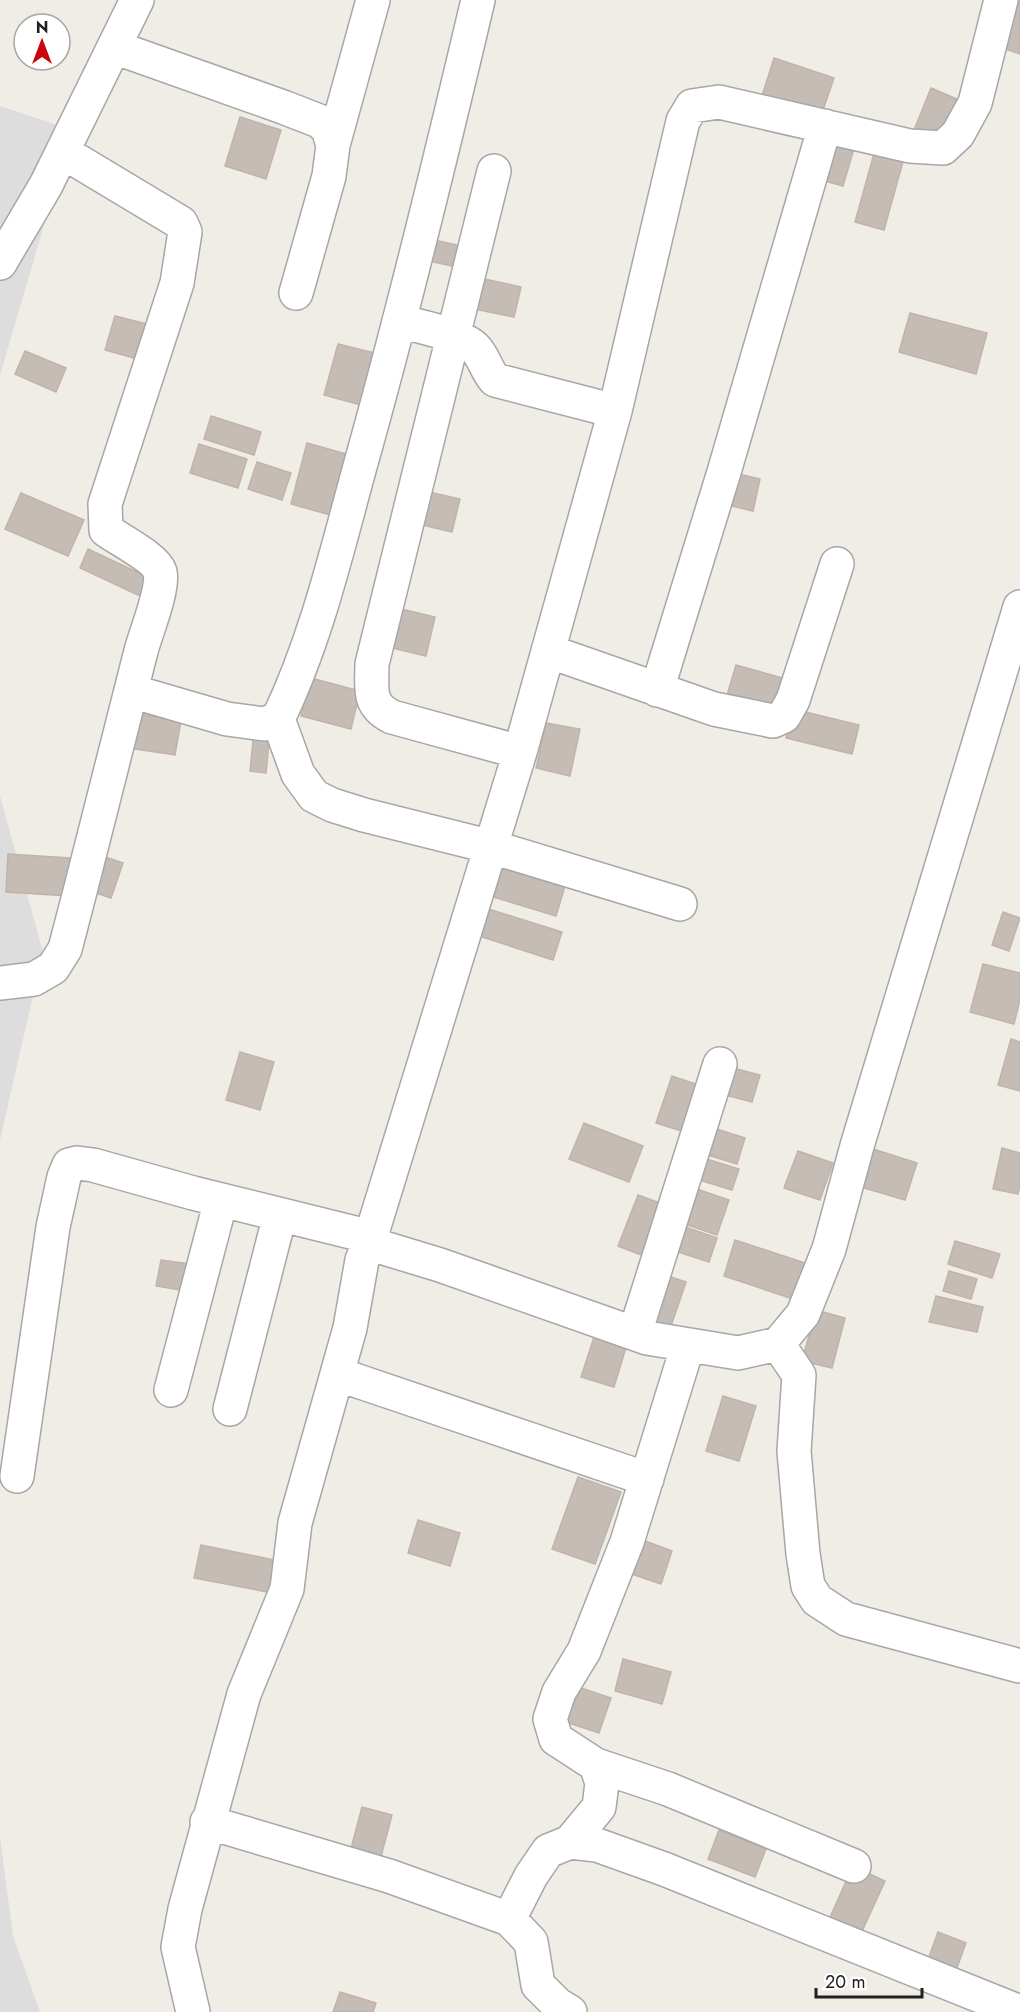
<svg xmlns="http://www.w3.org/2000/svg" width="1020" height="2012" viewBox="0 0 1020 2012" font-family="Jost,sans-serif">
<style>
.residential{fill:#dedddd}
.building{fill:#c5bcb6;stroke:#c2b3a9;stroke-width:1.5}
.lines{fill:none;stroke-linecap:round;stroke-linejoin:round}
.minor-casing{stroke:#a7a7a7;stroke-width:36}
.minor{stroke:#fff;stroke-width:33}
</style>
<rect width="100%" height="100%" fill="#f0ece6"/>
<path class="residential" d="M0 106 72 130 0 375Z
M0 796 43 952 0 1140Z
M0 1837 13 1936 40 2012H0Z"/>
<path class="building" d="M1012 0H1020V54L996 46Z
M774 58 834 78 821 116 762 96Z
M931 88 959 100 941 147 912 135Z
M240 117 281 130 266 179 225 166Z
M827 130 857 138 843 186 814 178Z
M875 150 904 158 884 230 855 222Z
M425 238 466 247 461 268 420 259Z
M471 276 521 287 514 317 464 307Z
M910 313 987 333 976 374 899 352Z
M115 316 151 325 141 360 105 350Z
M338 344 379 354 365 406 324 395Z
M25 351 66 368 56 392 15 374Z
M211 416 261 432 254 455 204 439Z
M307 443 350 455 334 516 291 504Z
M199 444 247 459 238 488 190 473Z
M257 462 291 473 282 500 248 489Z
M726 471 760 479 753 511 719 503Z
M425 491 460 499 452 532 418 524Z
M21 493 84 520 68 556 5 529Z
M88 549 148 577 140 596 80 568Z
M389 606 435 617 426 656 380 645Z
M736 665 786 679 775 716 725 702Z
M311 678 360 691 351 729 301 716Z
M793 709 859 725 852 754 786 738Z
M135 713 181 721 175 755 129 748Z
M546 723 580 729 570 776 536 768Z
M254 731 270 732 266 773 250 771Z
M8 854 70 858 68 896 6 892Z
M102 856 123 863 111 898 90 891Z
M499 856 568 876 556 916 487 895Z
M479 906 562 932 553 960 470 933Z
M1003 912 1020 918 1009 951 992 945Z
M983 964 1020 973V1000L1014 1024 970 1012Z
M1011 1039 1020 1042V1091L998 1085Z
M240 1052 274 1062 260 1110 226 1100Z
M722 1065 760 1075 752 1102 714 1092Z
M672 1076 707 1088 691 1134 656 1123Z
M584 1123 643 1146 629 1182 569 1159Z
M707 1126 745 1138 737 1164 698 1152Z
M1002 1148 1020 1153V1184L1018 1194 993 1189Z
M873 1149 917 1163 905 1200 861 1187Z
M798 1151 833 1163 820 1200 784 1188Z
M700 1157 739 1169 732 1190 693 1178Z
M688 1186 729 1200 717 1235 676 1221Z
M638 1195 665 1205 644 1256 618 1246Z
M671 1222 717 1238 709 1262 663 1247Z
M735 1240 805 1263 793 1299 724 1276Z
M955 1241 1000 1254 992 1278 948 1264Z
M161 1260 189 1264 185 1291 156 1286Z
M949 1271 977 1279 971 1299 943 1291Z
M656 1272 686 1282 669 1332 640 1322Z
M936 1296 983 1307 977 1332 929 1322Z
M816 1310 845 1318 832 1368 802 1361Z
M596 1331 628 1341 614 1387 581 1377Z
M723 1396 756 1406 739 1461 706 1451Z
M578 1477 621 1492 595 1564 552 1549Z
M418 1520 460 1533 450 1566 408 1553Z
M632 1536 672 1551 661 1584 620 1570Z
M201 1545 279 1561 273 1593 194 1578Z
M623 1659 671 1672 662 1704 615 1691Z
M572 1685 611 1698 599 1733 560 1720Z
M362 1807 392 1815 378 1868 348 1860Z
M719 1830 766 1849 755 1877 708 1859Z
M853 1866 885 1881 858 1940 826 1926Z
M938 1932 966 1943 954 1976 926 1965Z
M340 1992 376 2003 373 2012H333Z"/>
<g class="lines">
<defs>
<path id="minor" d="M114 47 283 107 319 121 328 129 333 145 329 176 296 293
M333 145 373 0
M494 171 372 664C372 688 367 705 392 717L520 752
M0 263 46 185 137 0
M399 321C416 326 464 335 475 348 484 357 486 370 495 380L615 411
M548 651 714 709 773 721 784 716 793 700 837 564
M657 690 724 472 825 126
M131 691 227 719 264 724 278 719C316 640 336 554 359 470 403 314 441 157 478 0
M278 719 298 774 314 796 332 805 364 815 492 847 680 904
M0 983 34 979 53 968 65 949C91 850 116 751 141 651 146 632 164 589 160 572 156 558 118 539 106 530L105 504 177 283 185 232 181 223 63 152
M368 1246 520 752 615 411 683 121 692 106 719 102 910 146 943 148 958 134 975 103 1001 0
M635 1333 720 1064
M778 1344 799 1375 794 1451 803 1554 808 1586 817 1600 846 1619 1020 1666
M337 1374 647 1479
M171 1390 221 1200
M230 1409 280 1215
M17 1476 53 1227 64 1177 69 1165 77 1163 93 1165 193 1193 371 1237
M596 1765 668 1789 854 1866
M207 1822 389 1876 509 1919 531 1942 538 1985 557 2004 570 2012
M570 1842 599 1807 602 1783 596 1765 556 1739 550 1719 559 1692 584 1651 627 1542 688 1345
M509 1919 531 1876 548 1851 570 1842 597 1845 664 1869 1020 2012
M193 2012 178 1947 185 1909 244 1694 287 1589 295 1523 350 1328 362 1260 368 1246 384 1248 440 1265 647 1338 738 1353 778 1344 803 1314 829 1249 857 1146 1020 607"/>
</defs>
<use href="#minor" class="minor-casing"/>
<use href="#minor" class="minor"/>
</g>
<g transform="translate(42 42)"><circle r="28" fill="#ffffff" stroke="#a6a6a6" stroke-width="1.5"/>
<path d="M0-4.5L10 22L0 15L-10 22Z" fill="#cc040c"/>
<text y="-9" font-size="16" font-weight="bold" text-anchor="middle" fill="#202020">N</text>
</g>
<path d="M816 1988v9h106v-9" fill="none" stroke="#202020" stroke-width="3"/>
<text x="825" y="1988" font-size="18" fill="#202020" stroke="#ffffff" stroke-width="4.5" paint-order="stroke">20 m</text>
</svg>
